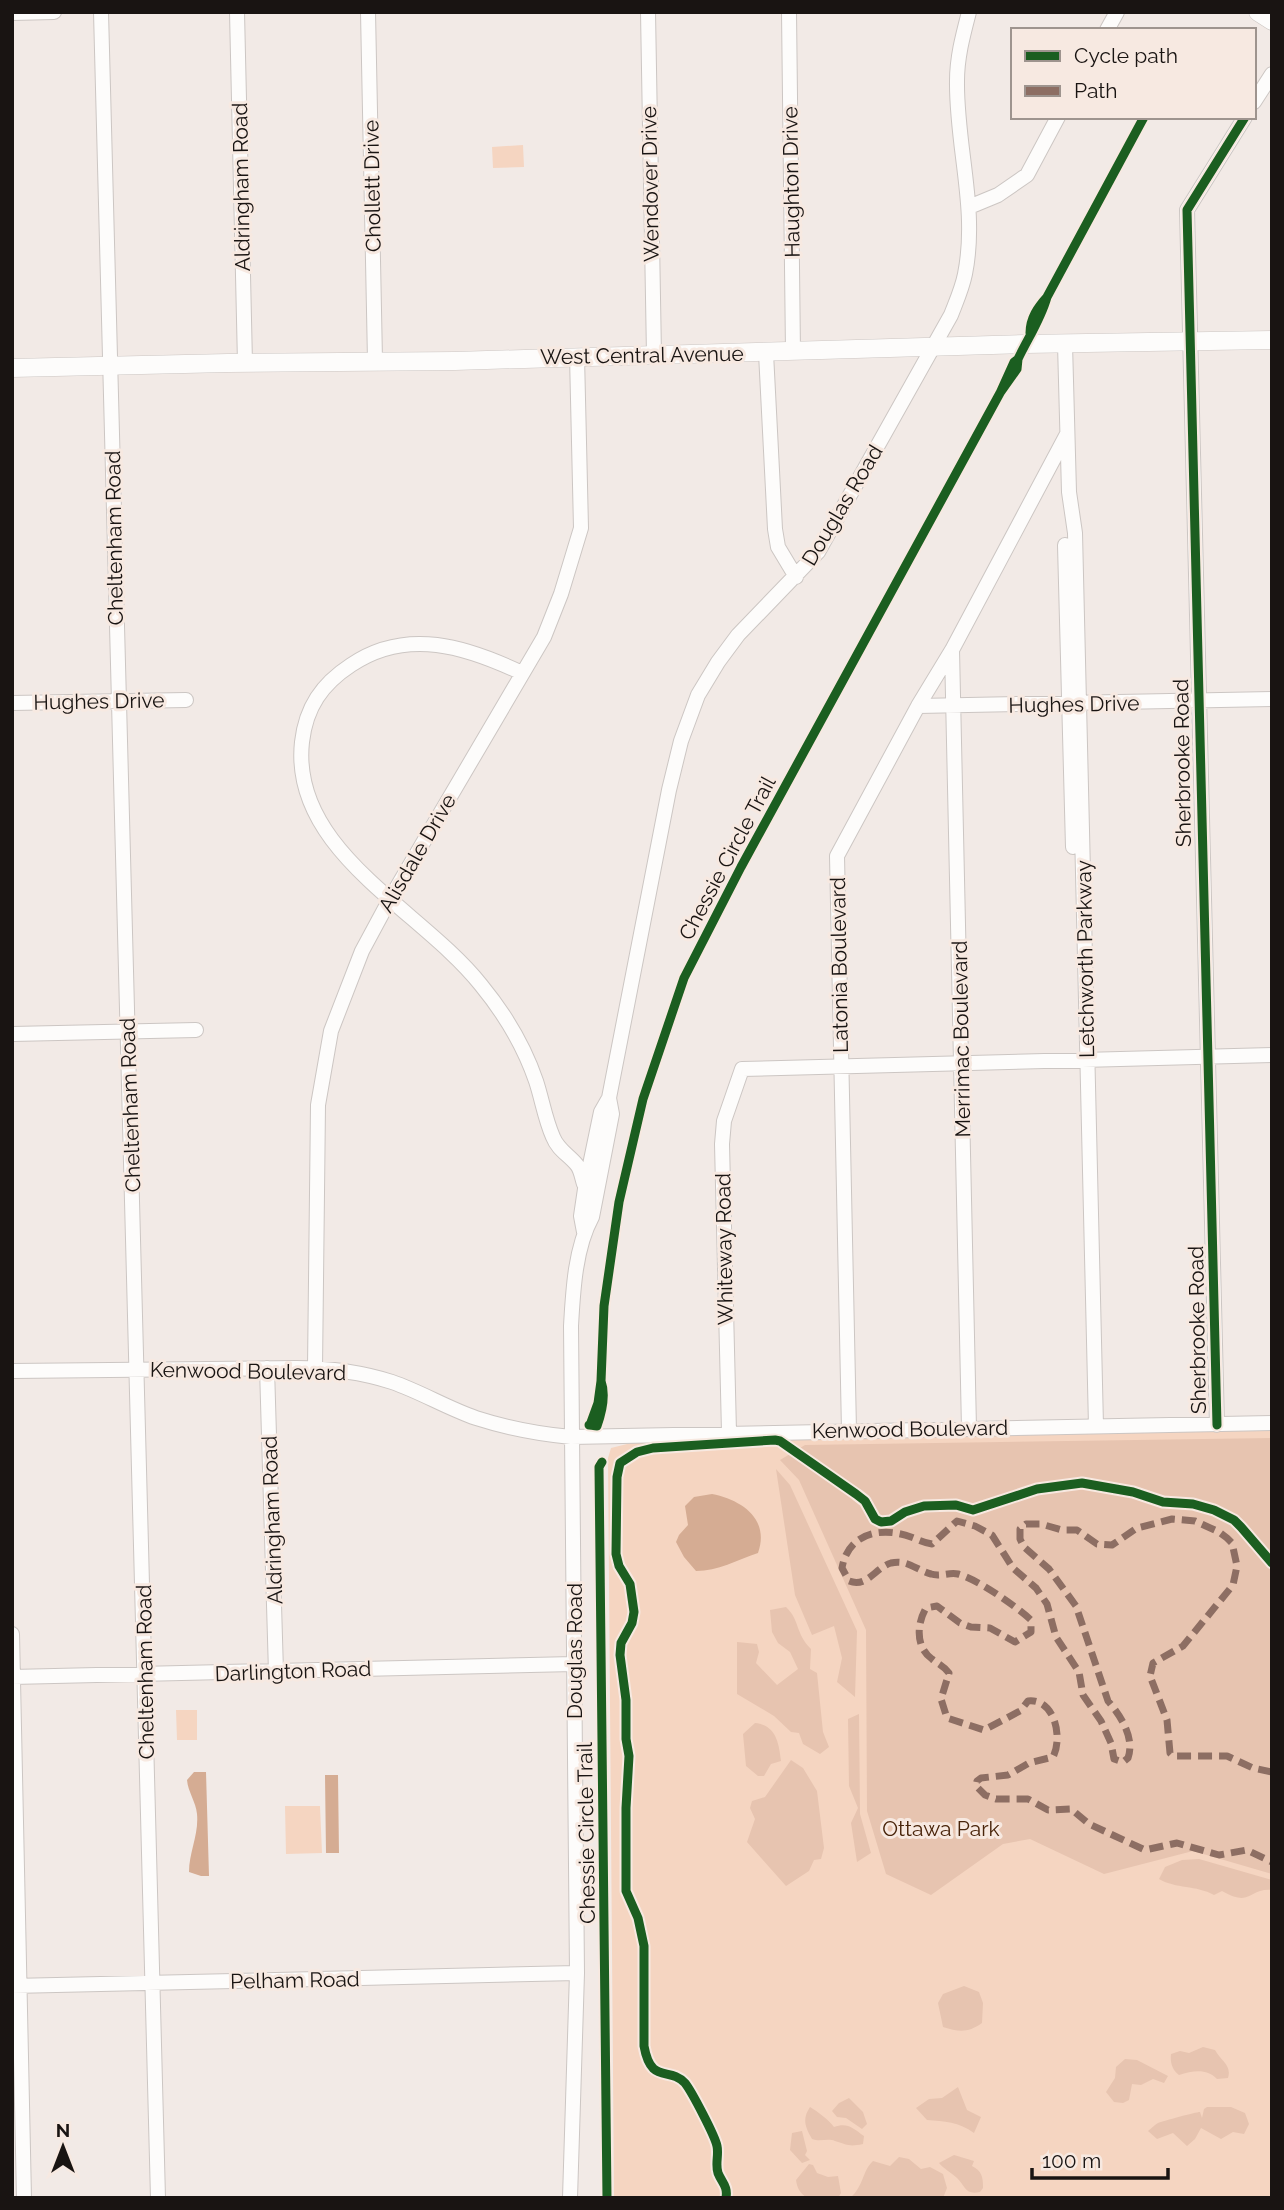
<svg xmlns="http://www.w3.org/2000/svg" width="1284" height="2210" viewBox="0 0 1284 2210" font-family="Raleway,sans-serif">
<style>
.green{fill:#f5d5c1}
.forest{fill:#e7c4b0}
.water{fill:#d5ac93}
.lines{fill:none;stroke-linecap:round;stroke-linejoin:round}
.minor-casing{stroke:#ccc6c3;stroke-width:16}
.major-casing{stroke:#ccc6c3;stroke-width:19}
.minor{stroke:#fdfcfb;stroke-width:14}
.major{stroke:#fdfcfb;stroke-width:18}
.quiet{stroke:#8d6e63;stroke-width:7;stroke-dasharray:14 7;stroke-linecap:butt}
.cycleway-casing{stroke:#f7e9e1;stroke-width:13}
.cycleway{stroke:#1b5e20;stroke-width:9}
.labels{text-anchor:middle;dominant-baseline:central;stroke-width:6;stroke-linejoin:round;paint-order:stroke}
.street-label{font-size:21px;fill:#191412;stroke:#f7e9e1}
.park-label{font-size:21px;fill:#49240a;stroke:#f7e9e1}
</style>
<rect width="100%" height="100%" fill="#f2eae6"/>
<path class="green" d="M523 145 524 167 493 168 492 147Z
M1272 1429V2198H614L608 1458 611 1448 631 1443 716 1440Z
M176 1710H197V1740H177Z
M285 1806H320L322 1853 286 1854Z"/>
<path class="forest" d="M1272 1438V1874L1193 1851 1104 1874 1030 1839 1003 1844 931 1895 886 1874 867 1811 866 1630 799 1480 780 1460 805 1445Z
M776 1469 790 1485 857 1631 855 1697 837 1682 842 1658 834 1626 812 1635 795 1595Z
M786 1607C800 1620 795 1633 811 1649L810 1669 817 1673 823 1732 829 1747 820 1754 803 1744 799 1733 791 1732 774 1716 737 1694V1642L757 1644 759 1652 756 1663 777 1685 798 1669 790 1652 778 1643 772 1632 770 1610Z
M859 1714 860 1814 871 1853 857 1862 851 1823 858 1808 849 1786 848 1719Z
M755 1723C776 1725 779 1743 781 1761L771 1764 764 1776H758L746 1766 743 1734Z
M791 1760 803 1768 817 1791 824 1848 821 1859 814 1860 809 1871 786 1886 747 1842 755 1819 750 1808 752 1801 765 1797Z
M1199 1859 1272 1880V1890C1248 1888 1252 1908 1222 1891L1214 1895C1196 1885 1176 1889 1159 1879L1165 1867 1182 1860Z
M964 1986 979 1992 983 2003 982 2023C968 2033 959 2032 943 2027L938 2003 943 1994Z
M1203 2047 1215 2050C1221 2061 1232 2065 1228 2078L1217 2079C1206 2068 1193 2071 1179 2075 1172 2070 1170 2062 1171 2054L1180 2051 1189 2053Z
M1125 2059 1137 2060 1168 2076 1164 2083 1153 2079 1141 2085 1132 2084 1129 2100 1123 2103 1114 2102 1106 2092 1115 2078 1116 2067Z
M958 2087 967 2110 981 2117 974 2133C959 2122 944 2121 927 2120L916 2108 929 2099 942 2098Z
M849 2098 863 2112 867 2124 862 2129 846 2118 837 2117 832 2111 839 2103Z
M810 2107C818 2112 828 2119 834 2127 847 2122 853 2128 864 2136L863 2144C849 2147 848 2145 835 2141 828 2138 820 2142 812 2139 805 2127 802 2119 810 2107Z
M1207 2107H1231L1245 2113 1249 2124 1244 2134 1233 2132 1221 2139 1201 2128 1195 2139 1187 2146 1173 2133 1157 2139 1148 2131C1152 2128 1154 2125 1158 2123 1163 2121 1196 2112 1200 2112L1202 2118 1204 2109Z
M802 2131 807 2151 805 2155 810 2160 802 2163 790 2150 792 2133Z
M954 2155 974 2161 972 2166C982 2171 983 2177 983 2188L980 2192C965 2195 966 2187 957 2178 952 2173 944 2169 939 2163Z
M899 2157 909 2159 921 2169 930 2167 943 2174 947 2188 943 2198 925 2196V2198H850C864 2186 862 2171 873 2161L890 2166Z
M809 2164 813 2165 817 2173 828 2177 838 2176 841 2193 838 2198H807C800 2193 797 2188 796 2180Z"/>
<path class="water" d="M712 1494C742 1500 770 1519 758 1553 737 1560 718 1571 696 1571L684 1557 676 1542 679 1535 688 1525 685 1506 694 1497Z
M194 1772H206L209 1876H201L189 1872C189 1852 199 1834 197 1814 196 1802 188 1792 187 1780Z
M325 1775H338L339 1853H326Z"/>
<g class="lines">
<defs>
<path id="minor" d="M101 12 158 2198
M237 12 245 363
M368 12 375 360
M648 12 654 355
M789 12 793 352
M12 13 54 12
M1107 30 1117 12
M1254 102 1272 74
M969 207 998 195 1027 175 1058 117
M1065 344 1069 492 1075 533 1096 1426
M766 353 775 529 778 547 796 577
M1065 545 1073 847
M952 650 969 1428
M522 673C467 647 407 627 351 665 322 684 306 707 302 742 290 851 422 910 481 985 504 1013 524 1046 536 1081 542 1099 545 1119 553 1137 558 1150 569 1155 577 1165 581 1170 582 1178 584 1184
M12 703 186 700
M918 706 1272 699
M12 1034 196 1030
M584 1232 581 1216 585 1189 601 1112 609 1098 669 790 681 741 698 695 718 662 738 635 818 552 951 315C956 302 962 289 965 274 978 209 956 146 957 81 957 57 963 35 969 12
M267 1368 276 1672
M315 1368 318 1105 331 1031 362 951 390 899 544 637 561 594 581 528 577 356
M12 1371 296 1368C328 1368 361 1372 392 1382 421 1392 447 1408 476 1418 507 1428 539 1434 571 1437L1272 1423
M1217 1425 1187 210 1245 117
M849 1430 837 856 918 706 952 650 1067 434
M729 1432 722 1144 724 1121 742 1069 1272 1055
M12 1634 24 2198
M12 1677 574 1664
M12 1986 577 1973
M570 2198 577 1973 571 1326C573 1291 575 1248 592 1217L612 1114 609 1098"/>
<path id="major" d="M1258 12 1272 21
M12 368 228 363 455 361 1025 344 1272 340"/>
</defs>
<use href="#minor" class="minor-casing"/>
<use href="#major" class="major-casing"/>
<use href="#minor" class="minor"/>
<use href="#major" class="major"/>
<path class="quiet" d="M1272 1772 1253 1768 1227 1756H1173L1170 1753 1167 1720 1150 1676 1153 1663 1183 1646 1233 1585 1237 1566 1232 1543 1227 1538 1219 1532 1195 1521 1172 1519 1137 1528 1112 1545 1097 1544 1077 1530H1062L1041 1524H1026L1020 1529V1539L1024 1547 1049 1569 1076 1606 1108 1701C1121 1716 1135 1738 1128 1758L1123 1762 1114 1759 1111 1743 1101 1721 1083 1695 1079 1672 1056 1637 1047 1604 1036 1588 1013 1568 992 1535 975 1526 957 1521 932 1544C925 1543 919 1540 911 1537 881 1526 848 1533 842 1568L849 1581C867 1588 875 1568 891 1563 907 1559 916 1570 931 1574 940 1577 949 1572 958 1574 977 1579 1016 1606 1031 1620V1632L1015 1642 990 1628 971 1627 960 1623 937 1606 926 1608C917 1623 915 1647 932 1659 938 1664 944 1666 949 1673L941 1699 947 1718 984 1730 1020 1711 1028 1701C1055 1698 1063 1738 1053 1757L1029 1763 1008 1775 981 1778 977 1781 976 1786 985 1795 996 1799H1028L1048 1810 1071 1809 1089 1824 1145 1850 1177 1843 1219 1855 1247 1850 1272 1862"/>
<defs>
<path id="cycleway" d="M1047 297 1144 117
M1018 359 1017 369 1000 393 1014 362 1018 359C1028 338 1041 319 1047 297 1038 307 1030 318 1030 333
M601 1381 604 1306 619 1202 643 1099 684 978 741 867 1000 393
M589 1425C591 1425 594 1426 597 1426 602 1412 606 1395 601 1381L598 1403 590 1425
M1217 1425 1187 210 1245 117
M602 1462 599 1467 607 2198
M726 2198C728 2186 722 2183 718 2173 715 2164 719 2155 717 2146 715 2136 692 2092 685 2083 669 2066 651 2085 644 2046V1946L638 1918 626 1891V1808L629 1756 626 1739V1700L620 1655 621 1643 632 1623 634 1612 630 1584 619 1566 616 1554 617 1477 620 1463 637 1452 653 1448 775 1440 780 1441 856 1494 865 1501 875 1519 881 1522 891 1521 905 1512 924 1506 956 1505 973 1510 1037 1489 1082 1483 1133 1492 1163 1502 1193 1504 1214 1510 1234 1520 1241 1527 1272 1563"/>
</defs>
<use href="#cycleway" class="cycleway-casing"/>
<use href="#cycleway" class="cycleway"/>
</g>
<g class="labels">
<g class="street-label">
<text transform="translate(791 182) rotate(-91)">Haughton Drive</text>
<text transform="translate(650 184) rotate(-91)">Wendover Drive</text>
<text transform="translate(372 186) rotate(-91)">Chollett Drive</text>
<text transform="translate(241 187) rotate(-91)">Aldringham Road</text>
<text transform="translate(642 355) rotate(-1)">West Central Avenue</text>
<text transform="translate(842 505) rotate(-59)">Douglas Road</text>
<text transform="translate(114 538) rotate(-91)">Cheltenham Road</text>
<text transform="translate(99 701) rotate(-1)">Hughes Drive</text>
<text transform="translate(1074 704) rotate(-1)">Hughes Drive</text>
<text transform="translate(1182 763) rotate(-91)">Sherbrooke Road</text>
<text transform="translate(417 853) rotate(-60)">Alisdale Drive</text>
<text transform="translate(727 858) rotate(-62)">Chessie Circle Trail</text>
<text transform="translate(1085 959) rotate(-91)">Letchworth Parkway</text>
<text transform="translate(839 965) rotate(-91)">Latonia Boulevard</text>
<text transform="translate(961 1039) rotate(-91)">Merrimac Boulevard</text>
<text transform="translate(130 1105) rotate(-92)">Cheltenham Road</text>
<text transform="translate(724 1249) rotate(-91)">Whiteway Road</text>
<text transform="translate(1197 1330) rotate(-91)">Sherbrooke Road</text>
<text transform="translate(248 1371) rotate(1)">Kenwood Boulevard</text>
<text transform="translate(910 1429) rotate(-1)">Kenwood Boulevard</text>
<text transform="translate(272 1520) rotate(-92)">Aldringham Road</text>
<text transform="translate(574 1651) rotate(-90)">Douglas Road</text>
<text transform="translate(293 1671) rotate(-2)">Darlington Road</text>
<text transform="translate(145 1672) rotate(-91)">Cheltenham Road</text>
<text transform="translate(586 1833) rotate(-91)">Chessie Circle Trail</text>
<text transform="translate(295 1980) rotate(-1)">Pelham Road</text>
</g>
<g class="park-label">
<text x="941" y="1828">Ottawa Park</text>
</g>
</g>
<rect width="1284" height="2210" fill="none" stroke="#191412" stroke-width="28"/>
<rect x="1011" y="28" width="245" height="91" fill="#f7e9e1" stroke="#9e948e" stroke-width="2"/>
<rect x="1025" y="51" width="35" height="10" fill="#1b5e20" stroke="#9e948e" stroke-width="2"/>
<text x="1074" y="63" font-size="21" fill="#191412">Cycle path</text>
<rect x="1025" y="86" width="35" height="10" fill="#8d6e63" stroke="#9e948e" stroke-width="2"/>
<text x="1074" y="98" font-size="21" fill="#191412">Path</text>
<g transform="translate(63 2147)" stroke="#f7e9e1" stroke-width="5" paint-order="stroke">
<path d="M0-5L12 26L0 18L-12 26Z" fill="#191412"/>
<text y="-10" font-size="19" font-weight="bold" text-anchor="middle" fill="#191412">N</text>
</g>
<path d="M1032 2168v10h136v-10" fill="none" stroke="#191412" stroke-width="3.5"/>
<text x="1042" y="2168" font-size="21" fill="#191412" stroke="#f7e9e1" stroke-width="5" paint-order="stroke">100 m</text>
</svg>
